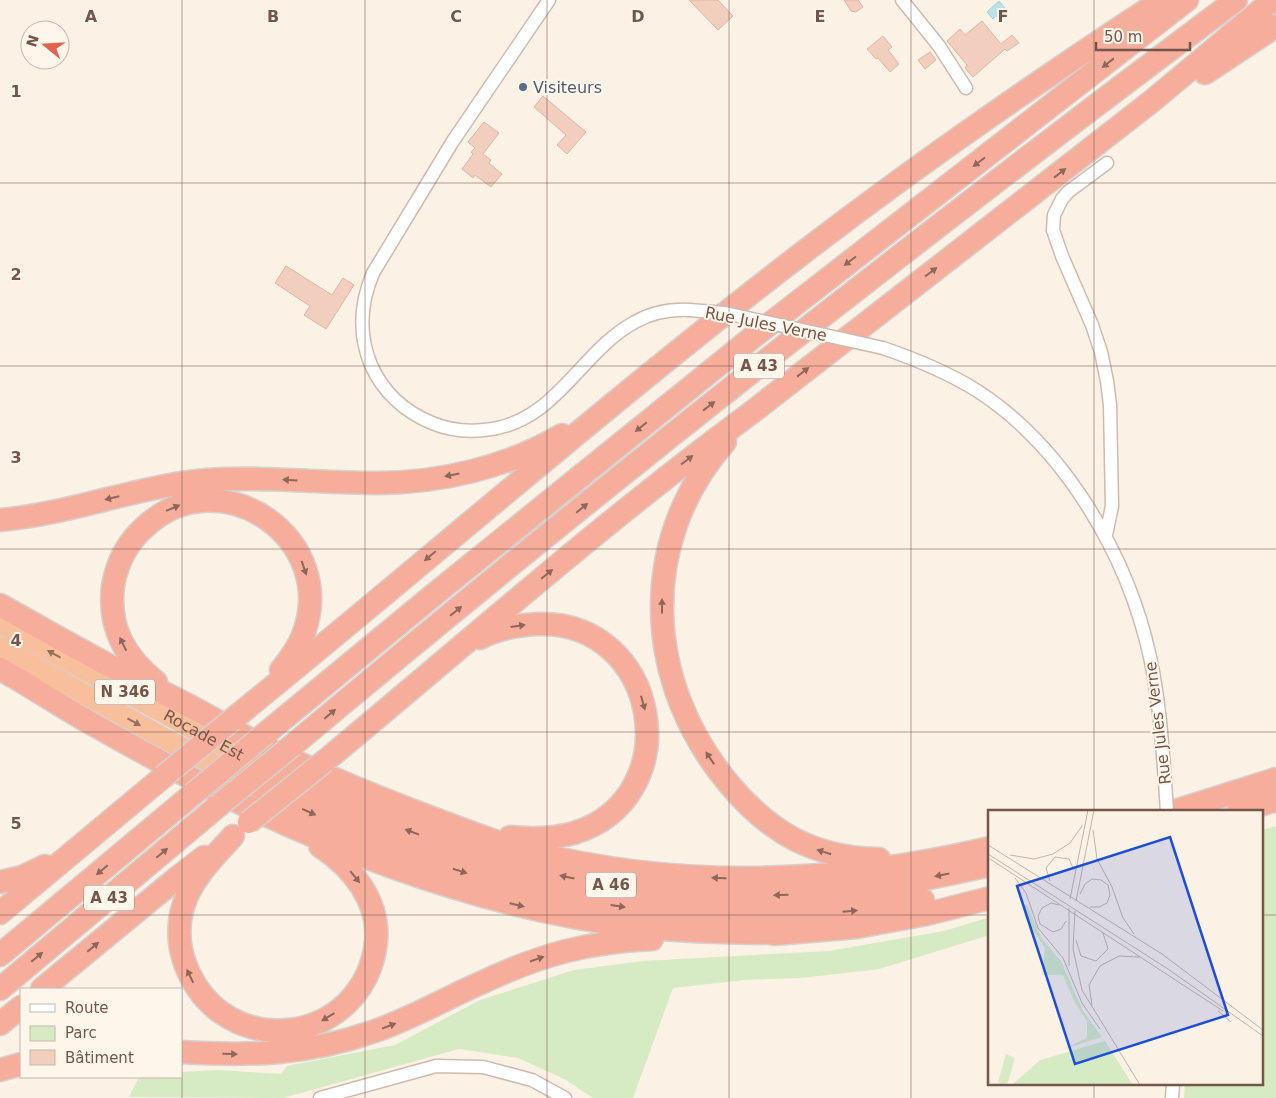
<svg xmlns="http://www.w3.org/2000/svg" width="1276" height="1098" viewBox="0 0 1276 1098" font-family="'DejaVu Sans',sans-serif">
<style>
.green{fill:#d6eac3}
.water{fill:#b9e2e6;stroke:#a0d3d7}
.building{fill:#f1cebd;stroke:#e4b39d}
.lines{fill:none;stroke-linecap:round;stroke-linejoin:round}
.minor-casing{stroke:#d0baae;stroke-width:15}
.trunk-casing{stroke:#d8d0cc;stroke-width:22}
.motorway-casing{stroke:#d8d0cc;stroke-width:25}
.minor{stroke:#fff;stroke-width:12}
.trunk{stroke:#f8bf9d;stroke-width:20}
.motorway{stroke:#f6ad9c;stroke-width:22}
.minor-bridge-casing{stroke:#d0baae;stroke-width:15;stroke-linecap:butt}
.motorway-bridge-casing{stroke:#d8d0cc;stroke-width:25;stroke-linecap:butt}
.minor-bridge{stroke:#fff;stroke-width:12}
.motorway-bridge{stroke:#f6ad9c;stroke-width:22}
.oneway{fill:#8f675a}
.oneway2{fill:#96705f}
.grid{fill:none;stroke:#75564a;stroke-width:1;stroke-opacity:0.55}
.service-dot{fill:#5c6f8a;stroke:#fff6eb;stroke-width:2}
.labels{text-anchor:middle;dominant-baseline:central;stroke-width:4;stroke-linejoin:round;paint-order:stroke}
.shield{fill:#fff6eb;stroke:#9e867a;stroke-width:1}
.shield-label{font-size:15px;font-weight:bold;fill:#75564a}
.service-label{font-size:16px;fill:#4e5e75;stroke:#fff6eb;text-anchor:start}
.street-label{font-size:16px;fill:#75564a;stroke:#fff6eb}
.inset-road{fill:none;stroke:#c6b3a7;stroke-width:1}
.view{fill:#1d4ed8;fill-opacity:0.15;stroke:#1d4ed8;stroke-width:2.5}
.inset-edge{fill:none;stroke:#75564a;stroke-width:2.5}
.grid-label{font-size:16px;text-anchor:middle;font-weight:bold;fill:#75564a;stroke:#fff6eb;stroke-width:4;stroke-linejoin:round;paint-order:stroke}
</style>
<rect width="100%" height="100%" fill="#fcf1e5"/>
<path class="green" d="M1276 826V1098H1184L1185 1084H1262V830Z
M990 917V935L879 969 801 978 744 980 673 988 633 1098H593L566 1080 518 1058 459 1049 283 1098 129 1097 139 1077H181V1072L219 1070 281 1074 287 1066 395 1045 480 1000 574 970 643 961 829 951 944 931Z"/>
<path class="water" d="M999 1 1005 8 993 19 987 12Z"/>
<path class="building" d="M689 0H718L733 16 718 30Z
M844 0H858L863 7 856 12 851 11Z
M982 21 1001 44 1012 35 1019 43 1007 51 1005 49 973 77 965 68 967 65 947 41 960 29 965 35Z
M883 36 892 47 888 50 899 64 890 72 878 58 876 59 867 49Z
M930 52 936 60 925 69 918 60Z
M543 96 586 132 567 154 557 145 566 135 534 107Z
M484 122 499 133 483 154 491 160 489 163 502 174 491 187 475 175 473 178 462 169 473 154 471 152 475 148 468 142Z
M286 266 332 295 343 278 354 285 326 329 304 315 310 306 275 283Z"/>
<g class="lines">
<defs>
<path id="minor" d="M549 0 453 141 373 273C360 304 358 334 371 365 383 392 405 412 432 423 449 430 466 432 484 430 556 424 579 352 635 322 651 313 671 309 690 310
M902 0 939 46 966 88
M883 348C915 359 947 372 976 390 1065 447 1128 556 1150 657 1159 698 1162 740 1165 782
M1106 535 1112 506 1110 405 1107 381 1101 352 1092 325 1062 256 1053 230 1054 215 1062 199 1068 192 1107 163
M320 1098 436 1066 483 1067 532 1080 565 1098
M1172 1098 1173 1084"/>
<g id="trunk">
<path id="s1" d="M0 624 251 760"/>
<path d="M0 647 169 741 234 774"/>
</g>
<path id="motorway" d="M1205 73 1276 26
M725 442C636 543 645 684 729 784 770 833 814 858 879 859
M0 520C70 514 137 486 207 480 264 476 320 483 377 483 440 483 508 467 562 435
M0 605C41 628 83 652 125 674 144 684 163 692 182 702 210 716 237 733 265 747 322 775 381 799 440 821 470 832 499 844 530 852 682 890 838 884 990 848
M480 638C498 628 518 625 538 624 660 620 690 797 574 833 553 839 531 839 510 837
M0 669C27 684 53 701 80 717 124 742 169 767 214 790 346 856 492 910 639 927 689 932 738 933 787 933
M156 682C125 657 108 628 113 586 117 562 128 541 147 525 223 458 340 540 303 635 298 648 290 659 281 670
M232 720C422 566 606 404 800 255 917 165 1038 81 1162 0
M265 734 436 593 753 337 1187 0
M293 745C600 487 915 240 1236 0
M251 760C325 796 399 831 478 855 600 891 731 906 858 890 902 884 946 875 990 865
M325 761C466 644 603 522 751 413L1152 101 1273 0
M234 774C284 800 335 826 388 846 558 911 743 934 923 900
M1172 812 1276 779
M1238 812 1276 800
M233 836C216 855 198 872 187 896 177 918 177 944 186 966 224 1064 364 1046 376 942 380 901 352 867 320 846
M0 882 22 877 45 866
M0 913 163 777
M774 934 857 927 927 914 990 898
M0 955 193 794
M0 989 218 806
M42 989 177 878 204 857
M0 1024 21 1007
M181 1052C252 1056 307 1055 375 1031 413 1018 448 997 485 981 543 954 588 942 652 939
M0 1070 21 1064"/>
</defs>
<use href="#minor" class="minor-casing"/>
<use href="#trunk" class="trunk-casing"/>
<use href="#motorway" class="motorway-casing"/>
<use href="#minor" class="minor"/>
<use href="#trunk" class="trunk"/>
<use href="#motorway" class="motorway"/>
<defs>
<path id="minor-bridge" d="M690 310 725 313 883 348
M1165 782 1167 812"/>
<path id="motorway-bridge" d="M163 777 232 720
M193 794 265 734
M218 806 293 745
M249 822 325 761"/>
</defs>
<use href="#minor-bridge" class="minor-bridge-casing"/>
<use href="#motorway-bridge" class="motorway-bridge-casing"/>
<use href="#minor-bridge" class="minor-bridge"/>
<use href="#motorway-bridge" class="motorway-bridge"/>
</g>
<defs><path id="oneway-solid" d="M-6-.8H1V-3.2L6.5 0L1 3.2V.8H-6Z" transform="scale(1.25)"/></defs>
<g class="oneway">
<use href="#oneway-solid" transform="translate(1108 63) rotate(142)"/>
<use href="#oneway-solid" transform="translate(979 162) rotate(143)"/>
<use href="#oneway-solid" transform="translate(1060 173) rotate(-38)"/>
<use href="#oneway-solid" transform="translate(850 261) rotate(143)"/>
<use href="#oneway-solid" transform="translate(931 272) rotate(-37)"/>
<use href="#oneway-solid" transform="translate(803 372) rotate(-38)"/>
<use href="#oneway-solid" transform="translate(709 406) rotate(-38)"/>
<use href="#oneway-solid" transform="translate(641 427) rotate(141)"/>
<use href="#oneway-solid" transform="translate(687 460) rotate(-37)"/>
<use href="#oneway-solid" transform="translate(452 475) rotate(169)"/>
<use href="#oneway-solid" transform="translate(290 480) rotate(-177)"/>
<use href="#oneway-solid" transform="translate(112 498) rotate(167)"/>
<use href="#oneway-solid" transform="translate(173 508) rotate(-23)"/>
<use href="#oneway-solid" transform="translate(582 508) rotate(-39)"/>
<use href="#oneway-solid" transform="translate(430 556) rotate(140)"/>
<use href="#oneway-solid" transform="translate(304 568) rotate(71)"/>
<use href="#oneway-solid" transform="translate(547 574) rotate(-39)"/>
<use href="#oneway-solid" transform="translate(662 606) rotate(-90)"/>
<use href="#oneway-solid" transform="translate(456 611) rotate(-39)"/>
<use href="#oneway-solid" transform="translate(518 626) rotate(-8)"/>
<use href="#oneway-solid" transform="translate(123 644) rotate(-116)"/>
<use href="#oneway-solid" transform="translate(643 703) rotate(74)"/>
<use href="#oneway-solid" transform="translate(330 714) rotate(-40)"/>
<use href="#oneway-solid" transform="translate(710 758) rotate(-124)"/>
<use href="#oneway-solid" transform="translate(309 812) rotate(24)"/>
<use href="#oneway-solid" transform="translate(412 832) rotate(-159)"/>
<use href="#oneway-solid" transform="translate(824 852) rotate(-163)"/>
<use href="#oneway-solid" transform="translate(162 853) rotate(-40)"/>
<use href="#oneway-solid" transform="translate(102 870) rotate(140)"/>
<use href="#oneway-solid" transform="translate(460 871) rotate(18)"/>
<use href="#oneway-solid" transform="translate(942 875) rotate(169)"/>
<use href="#oneway-solid" transform="translate(355 877) rotate(51)"/>
<use href="#oneway-solid" transform="translate(567 877) rotate(-168)"/>
<use href="#oneway-solid" transform="translate(719 878) rotate(-178)"/>
<use href="#oneway-solid" transform="translate(781 895) rotate(178)"/>
<use href="#oneway-solid" transform="translate(517 905) rotate(13)"/>
<use href="#oneway-solid" transform="translate(618 906) rotate(8)"/>
<use href="#oneway-solid" transform="translate(850 911) rotate(-5)"/>
<use href="#oneway-solid" transform="translate(93 947) rotate(-40)"/>
<use href="#oneway-solid" transform="translate(37 957) rotate(-40)"/>
<use href="#oneway-solid" transform="translate(537 959) rotate(-19)"/>
<use href="#oneway-solid" transform="translate(190 976) rotate(-116)"/>
<use href="#oneway-solid" transform="translate(328 1017) rotate(149)"/>
<use href="#oneway-solid" transform="translate(389 1026) rotate(-21)"/>
<use href="#oneway-solid" transform="translate(230 1054) rotate(1)"/>
</g>
<g class="oneway2">
<use href="#oneway-solid" transform="translate(54 654) rotate(-151)"/>
<use href="#oneway-solid" transform="translate(134 722) rotate(29)"/>
</g>
<path class="grid" d="M182 0V1098M365 0V1098M547 0V1098M729 0V1098M911 0V1098M1094 0V812M0 183H1276M0 366H1276M0 549H1276M0 732H1276M0 915H990M1262 915H1276M1094 1084V1098"/>
<circle class="service-dot" cx="523" cy="87" r="5"/>
<g class="labels">
<g class="shield">
<rect x="734" y="353.5" width="50" height="25" rx="4"/>
<rect x="95" y="679.5" width="60" height="25" rx="4"/>
<rect x="586" y="872.5" width="50" height="25" rx="4"/>
<rect x="84" y="885.5" width="50" height="25" rx="4"/>
</g>
<g class="shield-label">
<text x="759" y="366">A 43</text>
<text x="125" y="692">N 346</text>
<text x="611" y="885">A 46</text>
<text x="109" y="898">A 43</text>
</g>
<g class="service-label">
<text x="533" y="87">Visiteurs</text>
</g>
<g class="street-label">
<text transform="translate(766 324) rotate(11)">Rue Jules Verne</text>
<text transform="translate(1158 723) rotate(-97)">Rue Jules Verne</text>
<text stroke="none"><textPath href="#s1" startOffset="232">Rocade Est</textPath></text>
</g>
</g>
<g transform="translate(988 810)">
<rect width="275" height="275" fill="#fcf1e5"/>
<path d="M35 94 39 95 54 129 73 151 95 201 114 227 73 240 99 228V211L87 193 75 165H54L57 138 37 108ZM117 231 145 275H24L52 250ZM18 244 27 248 20 272 16 274 10 272Z" fill="#d6eac3"/>
<path class="inset-road" d="M105 20 109 49 124 77 135 108 146 124M0 35 174 144 275 220M0 44 180 159 275 226M22 45 46 49 65 44 82 33 94 16M2 49 235 201M27 68 38 83 50 118 75 148 94 193 112 219M62 71 58 58 67 47 81 49 86 60M92 84 97 74 104 69 113 70 120 75 122 85 119 93 111 97H102M82 89 100 0M88 91 106 0M71 95 63 93 54 98 50 106 52 114 65 122 73 119 78 111M81 98V156M87 101 85 139 94 180 152 275M88 130 93 146 108 151 120 139 115 123M104 195 101 175 112 156 131 146 152 147M230 201 243 212"/>
<path class="view" d="M182 27 240 205 87 254 29 76Z"/>
<rect width="275" height="275" class="inset-edge"/>
</g>
<g class="grid-label">
<text x="91" y="22">A</text>
<text x="273" y="22">B</text>
<text x="456" y="22">C</text>
<text x="638" y="22">D</text>
<text x="820" y="22">E</text>
<text x="1003" y="22">F</text>
<text x="16" y="97">1</text>
<text x="16" y="280">2</text>
<text x="16" y="463">3</text>
<text x="16" y="646">4</text>
<text x="16" y="829">5</text>
</g>
<rect x="20" y="988" width="162" height="90" fill="#fff6eb" stroke="#c8b6ab"/>
<rect x="30" y="1004" width="25" height="8" fill="#ffffff" stroke="#c8b6ab"/>
<text x="65" y="1013" font-size="15" fill="#75564a">Route</text>
<rect x="30" y="1026" width="25" height="15" fill="#d6eac3" stroke="#c8b6ab"/>
<text x="65" y="1038" font-size="15" fill="#75564a">Parc</text>
<rect x="30" y="1050" width="25" height="15" fill="#f1cebd" stroke="#c8b6ab"/>
<text x="65" y="1063" font-size="15" fill="#75564a">Bâtiment</text>
<g transform="translate(45 45) rotate(288)"><circle r="24" fill="#fff6eb" stroke="#c8b6ab"/>
<path d="M0-4L9 19L0 12L-9 19Z" fill="#e5624b"/>
<text y="-8" font-size="14" font-weight="bold" text-anchor="middle" fill="#75564a">N</text>
</g>
<path d="M1096 42v8h94v-8" fill="none" stroke="#75564a" stroke-width="2.5"/>
<text x="1104" y="42" font-size="15" fill="#75564a" stroke="#fff6eb" stroke-width="4" paint-order="stroke">50 m</text>
</svg>
